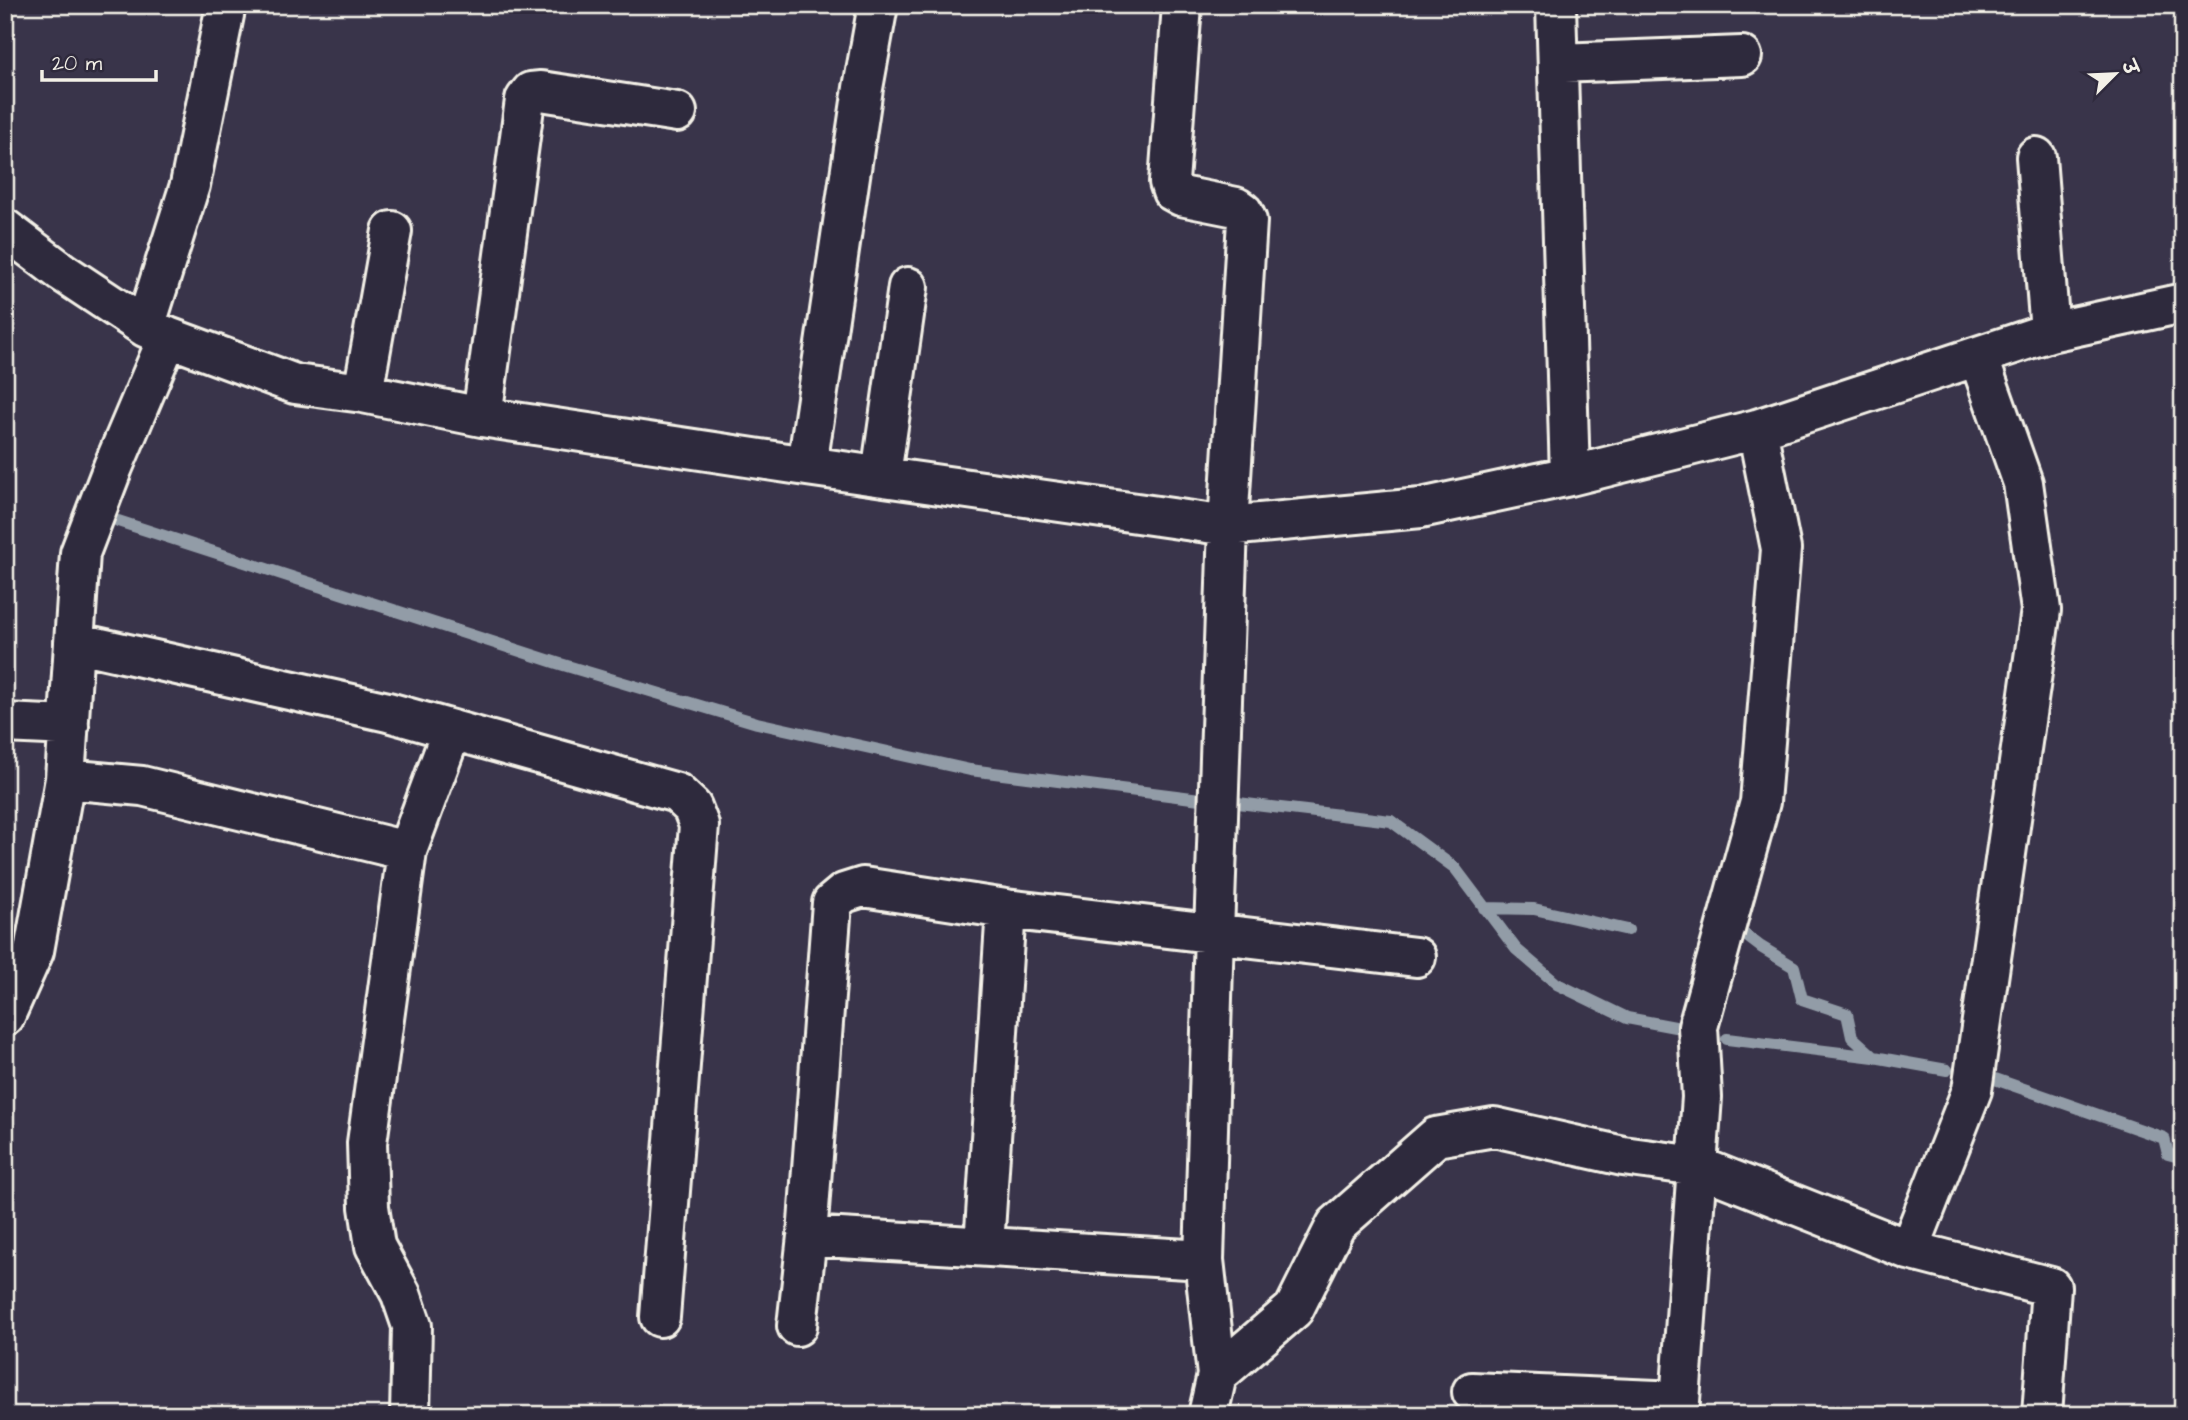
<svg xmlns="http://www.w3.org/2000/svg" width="2188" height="1420" viewBox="0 0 2188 1420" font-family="'Architects Daughter','Playpen Sans Deva',sans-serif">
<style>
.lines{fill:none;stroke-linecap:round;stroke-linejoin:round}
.stream{stroke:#929ca7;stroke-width:12}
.minor-casing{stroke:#f4f1e8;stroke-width:44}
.minor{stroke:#2f2a3d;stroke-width:38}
</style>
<rect width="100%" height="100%" fill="#39344a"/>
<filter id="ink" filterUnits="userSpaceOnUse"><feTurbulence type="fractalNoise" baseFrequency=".0143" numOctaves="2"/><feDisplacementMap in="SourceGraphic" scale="14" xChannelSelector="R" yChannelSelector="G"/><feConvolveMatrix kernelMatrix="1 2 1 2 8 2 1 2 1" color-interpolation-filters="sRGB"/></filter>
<g filter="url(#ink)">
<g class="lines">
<path class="stream" d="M118 521 557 663 757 723 970 770 1200 799
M1238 803 1391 821 1455 868 1516 949 1557 984 1627 1018 1675 1027
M1484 908 1534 909 1628 930
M1740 931 1761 947 1794 967 1802 999 1847 1014 1852 1037 1874 1057
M1727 1039 1874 1057 1947 1070
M1995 1079 2164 1138 2168 1154 2183 1158"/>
<defs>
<path id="minor" d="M1182 5 1169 182 1172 191 1181 196 1236 207 1243 212 1247 221 1228 526 1214 933 1204 1260 1217 1375 1208 1415
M1556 5 1570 476
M1558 63 1742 56
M2036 157 2050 332
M5 229 62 272 145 327 168 337 295 384 363 393 482 417 807 466 1228 526 1421 508 1570 476 1757 429 2050 332 2183 303
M145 327 190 185 226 5
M363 393 392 231
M482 417 525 100 531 92 541 91 677 112
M807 466 863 88 878 5
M881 475 908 287
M74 642 388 712 677 793 692 807 699 825 660 1317
M5 723 69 726
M65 779 142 786 407 851
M5 1016 34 951 65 779 80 553 113 467 168 337
M807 1236 1204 1260
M984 1246 1006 909
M1909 1250 1972 1090 2041 610 2023 483 1978 356
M797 1326 807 1236 832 903 844 893 863 887 1006 909 1416 957
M1217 1375 1294 1309 1336 1225 1436 1137 1494 1127 1623 1156 1697 1166 1909 1250 2051 1287 2042 1415
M1472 1392 1680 1401
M410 1415 412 1326 401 1294 375 1246 369 1207 367 1143 407 851 452 730
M1679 1415 1702 1097 1698 1027 1760 802 1781 549 1757 429"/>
</defs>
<use href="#minor" class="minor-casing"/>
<use href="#minor" class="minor"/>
</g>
</g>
<rect width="2188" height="1420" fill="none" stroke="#2f2a3d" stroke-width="28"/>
<rect x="14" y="14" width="2160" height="1392" fill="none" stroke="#f4f1e8" stroke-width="2.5" filter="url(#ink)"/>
<g transform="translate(2115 74) rotate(66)" stroke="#2f2a3d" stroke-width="5" paint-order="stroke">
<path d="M0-5L12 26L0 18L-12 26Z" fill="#f4f1e8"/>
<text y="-10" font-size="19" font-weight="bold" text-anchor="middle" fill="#f4f1e8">उ</text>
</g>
<path d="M42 70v10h114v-10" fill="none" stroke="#f4f1e8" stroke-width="3.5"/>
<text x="52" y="70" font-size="21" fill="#f4f1e8" stroke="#2f2a3d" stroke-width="5" paint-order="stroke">20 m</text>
</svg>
